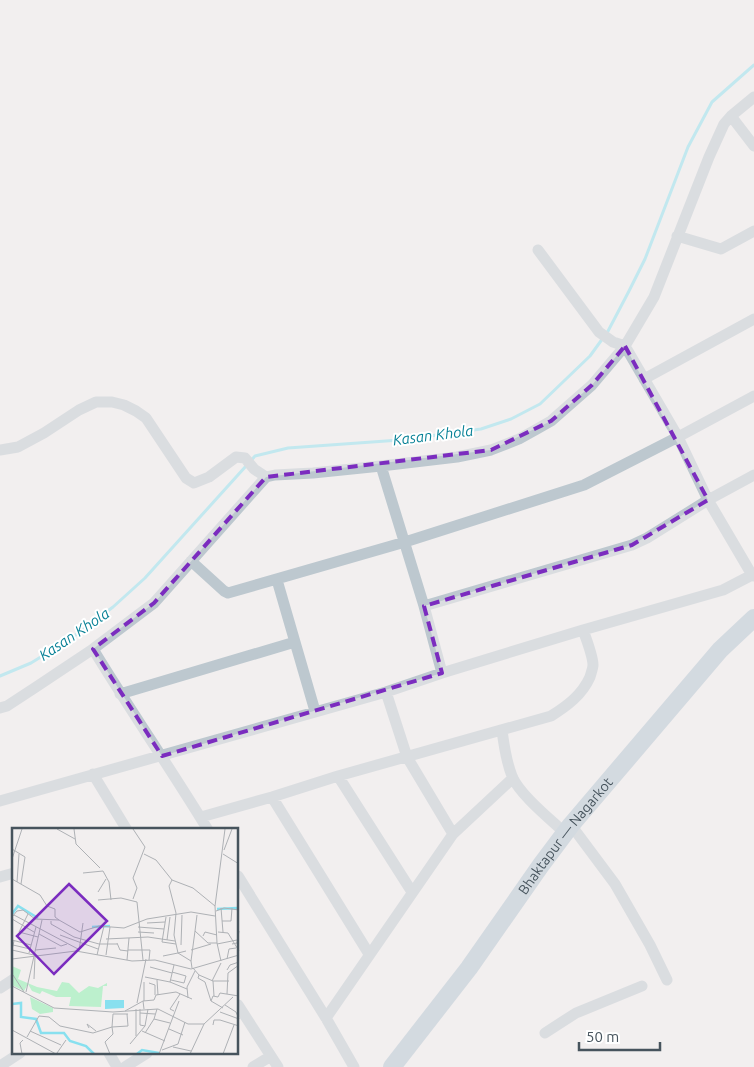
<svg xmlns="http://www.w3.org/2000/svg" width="754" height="1067" viewBox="0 0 754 1067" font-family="Ubuntu,sans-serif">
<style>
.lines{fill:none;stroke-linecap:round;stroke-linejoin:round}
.stream{stroke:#88e0ef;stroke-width:3}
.street{stroke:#bdc8cf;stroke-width:11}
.primary{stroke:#aec1cf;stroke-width:18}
.marked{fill:none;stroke:#7b2cbf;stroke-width:4;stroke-dasharray:10 6;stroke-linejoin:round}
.labels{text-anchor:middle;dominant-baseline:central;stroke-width:4;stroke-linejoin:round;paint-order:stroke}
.street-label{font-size:14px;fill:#47545d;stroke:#fff}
.water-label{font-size:15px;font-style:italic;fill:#098297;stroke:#fff}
.inset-river{fill:none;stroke:#88e0ef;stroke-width:2.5}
.inset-road{fill:none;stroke:#aeb1b5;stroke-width:1}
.view{fill:#7b2cbf;fill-opacity:0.15;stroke:#7b2cbf;stroke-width:2.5}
.inset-edge{fill:none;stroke:#47545d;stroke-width:2.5}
</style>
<rect width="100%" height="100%" fill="#f2efef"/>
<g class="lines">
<path class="stream" d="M607 333 629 291 645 259 688 147 712 102 754 65
M0 676 31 663 73 637 113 607 145 578 255 456 288 448 400 440 481 429 511 419 540 404 590 356 603 338"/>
<path class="street" d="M731 116 754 146
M677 236 721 249 754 231
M538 250 599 332 613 342 625 346 678 437 708 500 752 575 754 576
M644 379 754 319
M0 450 18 447 44 433 79 410 96 402H112L124 405 136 411 146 418 186 478 194 483 209 477 236 457 245 458 254 469 266 477
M381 466 424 606 442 673
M191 561 224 591 228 593 405 542 584 485 678 437 754 396
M277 580 315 711
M424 606 632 545 647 538 708 500 754 475
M93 649C130 710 171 769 208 830
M386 692 407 757 453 834
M120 694 295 642
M0 708 7 706 36 687 93 649 154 603 266 477 275 475 313 473 381 466 457 457 491 450 519 439 537 429 551 421 592 385 625 346 654 297 709 157 724 124 731 116 754 97
M502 730C504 746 506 761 512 776 519 794 550 819 565 833
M93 774 127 830
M338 776 412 892
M272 797 369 954
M0 801 386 692 442 673 583 630 723 590 752 575
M201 817 272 797 338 776 551 716C567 706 582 695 590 677 591 673 593 668 593 665 593 657 586 638 583 630
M571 825 615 884 650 945 667 980
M238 876 326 1018 354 1067
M0 877 14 873
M0 988 14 979
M238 1005 278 1067
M326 1018 453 834 513 778
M545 1033 576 1013 642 986
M109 1053 117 1067
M0 1066 20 1053
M125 1067 147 1053
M253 1067 271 1056"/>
<path class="primary" id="s1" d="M392 1067 469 968 541 865 571 825 720 650 754 618"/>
</g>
<path d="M0 0H754V1067H0ZM625 346 708 500 632 545 424 606 442 673 162 756 93 649 154 603 266 477 491 450 551 421 592 385Z" fill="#f2efef" fill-opacity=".55" fill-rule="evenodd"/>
<path class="marked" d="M625 346 708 500 632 545 424 606 442 673 162 756 93 649 154 603 266 477 491 450 551 421 592 385Z"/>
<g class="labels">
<g class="street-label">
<text stroke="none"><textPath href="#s1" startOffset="289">Bhaktapur — Nagarkot</textPath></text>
</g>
<g class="water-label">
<text transform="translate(433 435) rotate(-7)">Kasan Khola</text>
<text transform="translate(74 634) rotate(-34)">Kasan Khola</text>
</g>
</g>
<g transform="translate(12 828)">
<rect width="226" height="226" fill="#f2efef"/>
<path d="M0 138 9 142 6 151 25 159 45 163 50 154 57 155 67 165 77 158 86 160 95 155V158H91L89 179 57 178 59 169H44L30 163 28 166 20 163 16 156 12 163 0 157ZM18 169 41 180V184L28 186 20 181Z" fill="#bcf0cd"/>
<path d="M93 172H112V180L93 181Z" fill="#88e0ef"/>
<path class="inset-river" d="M205 81 225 80M0 86 6 78 26 90M80 99 98 98M0 176 9 175V189L24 191 29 205H52L58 213 74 218 82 226M125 226 130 222 147 225"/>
<path class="inset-road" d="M45 1 63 11M62 1 64 16 88 40M121 1 133 19 121 50 125 60 121 71M0 21 13 29 9 56M212 22 220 1M132 26 144 32 160 52 181 60 203 78M211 26 227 36M0 31 10 1M71 45 91 43 97 54 99 72M0 51 28 67 35 78 43 81V89L47 92M5 54 7 26M86 64 94 51M86 72 109 70 125 74 131 132M209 80 211 104M204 83 212 80 227 82M16 86 7 104 26 109M2 87 66 121M0 89 5 83 11 82 23 91 47 92 68 104 87 98 112 100 135 91 179 84 203 88M154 89 150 114 164 116M0 91 22 104M39 93V96L62 109 87 116H105M210 93H219L220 80M135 95 153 94M126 99 152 101M183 103 185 87M126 104 142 105M206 104 216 105 227 123M27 106 49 118 55 116M48 107 86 121M191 108 193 104 205 107M94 111 136 109 163 113M0 112 19 117M155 112 158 89M2 113 0 122 22 127M105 115 108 122 116 123M205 116 225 112M220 116 225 115 227 103M1 117 18 121M169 117 170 87M23 122 44 120M116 122H138L137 132M179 122 199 116M67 123 71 95M174 123 166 125 179 133 180 140M17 125 24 99M85 127 92 98M94 127 98 99M151 128 166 125 162 107 164 85 157 58 160 52M0 131 64 123 120 133 143 132 179 141 227 127M215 131 217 121 224 120M115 132 117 110M179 133 183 103 196 115H205M209 133 205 115 203 78 213 1M138 139 160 145M181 140 187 147 186 150 193 154 199 173M215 142 218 137 227 134M1 147 12 164M187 147 201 153M133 149 158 154 162 137M22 151 23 129M145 152 146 167M159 152 172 155 174 148 160 144M200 153 209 135M132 154V173M158 154 175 161M137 155 143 157V167M0 158 42 180 101 184 146 181 176 196H192M14 164 30 92M215 166 216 145 227 137M202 168 201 153H217M176 170 175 159 183 143M125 175 134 131M213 177 224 184 227 191M211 180 199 173 201 168 206 169 208 165 227 168M128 181V197L133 198M132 181 131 173 142 172 144 167 164 164 180 171M145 181 142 191 158 195M113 183 131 173M162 183 158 181 168 166M208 184 227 191M128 185 143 186M201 197 202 192H208L227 198M77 200 75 196 84 203M157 201 171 207M0 202 44 226M18 203 49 217M130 203 153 213M133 205 142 191M124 208V181M15 209 27 188 37 189 48 198 81 205 100 199 101 186H116M118 216 133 198 136 181M161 219 179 223M150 222 166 216 173 194M45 225 54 212M10 226 8 215 11 212M98 226 93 214 101 206 100 199 116 198 115 186M147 226 167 173M178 226 192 196 221 169M211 226 222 197"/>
<path class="view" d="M57 56 95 93 42 146 5 108Z"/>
<rect width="226" height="226" class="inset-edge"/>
</g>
<path d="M579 1042v8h81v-8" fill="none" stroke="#47545d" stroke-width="2.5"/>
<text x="586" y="1042" font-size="15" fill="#47545d" stroke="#ffffff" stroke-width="4" paint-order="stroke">50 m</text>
</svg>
